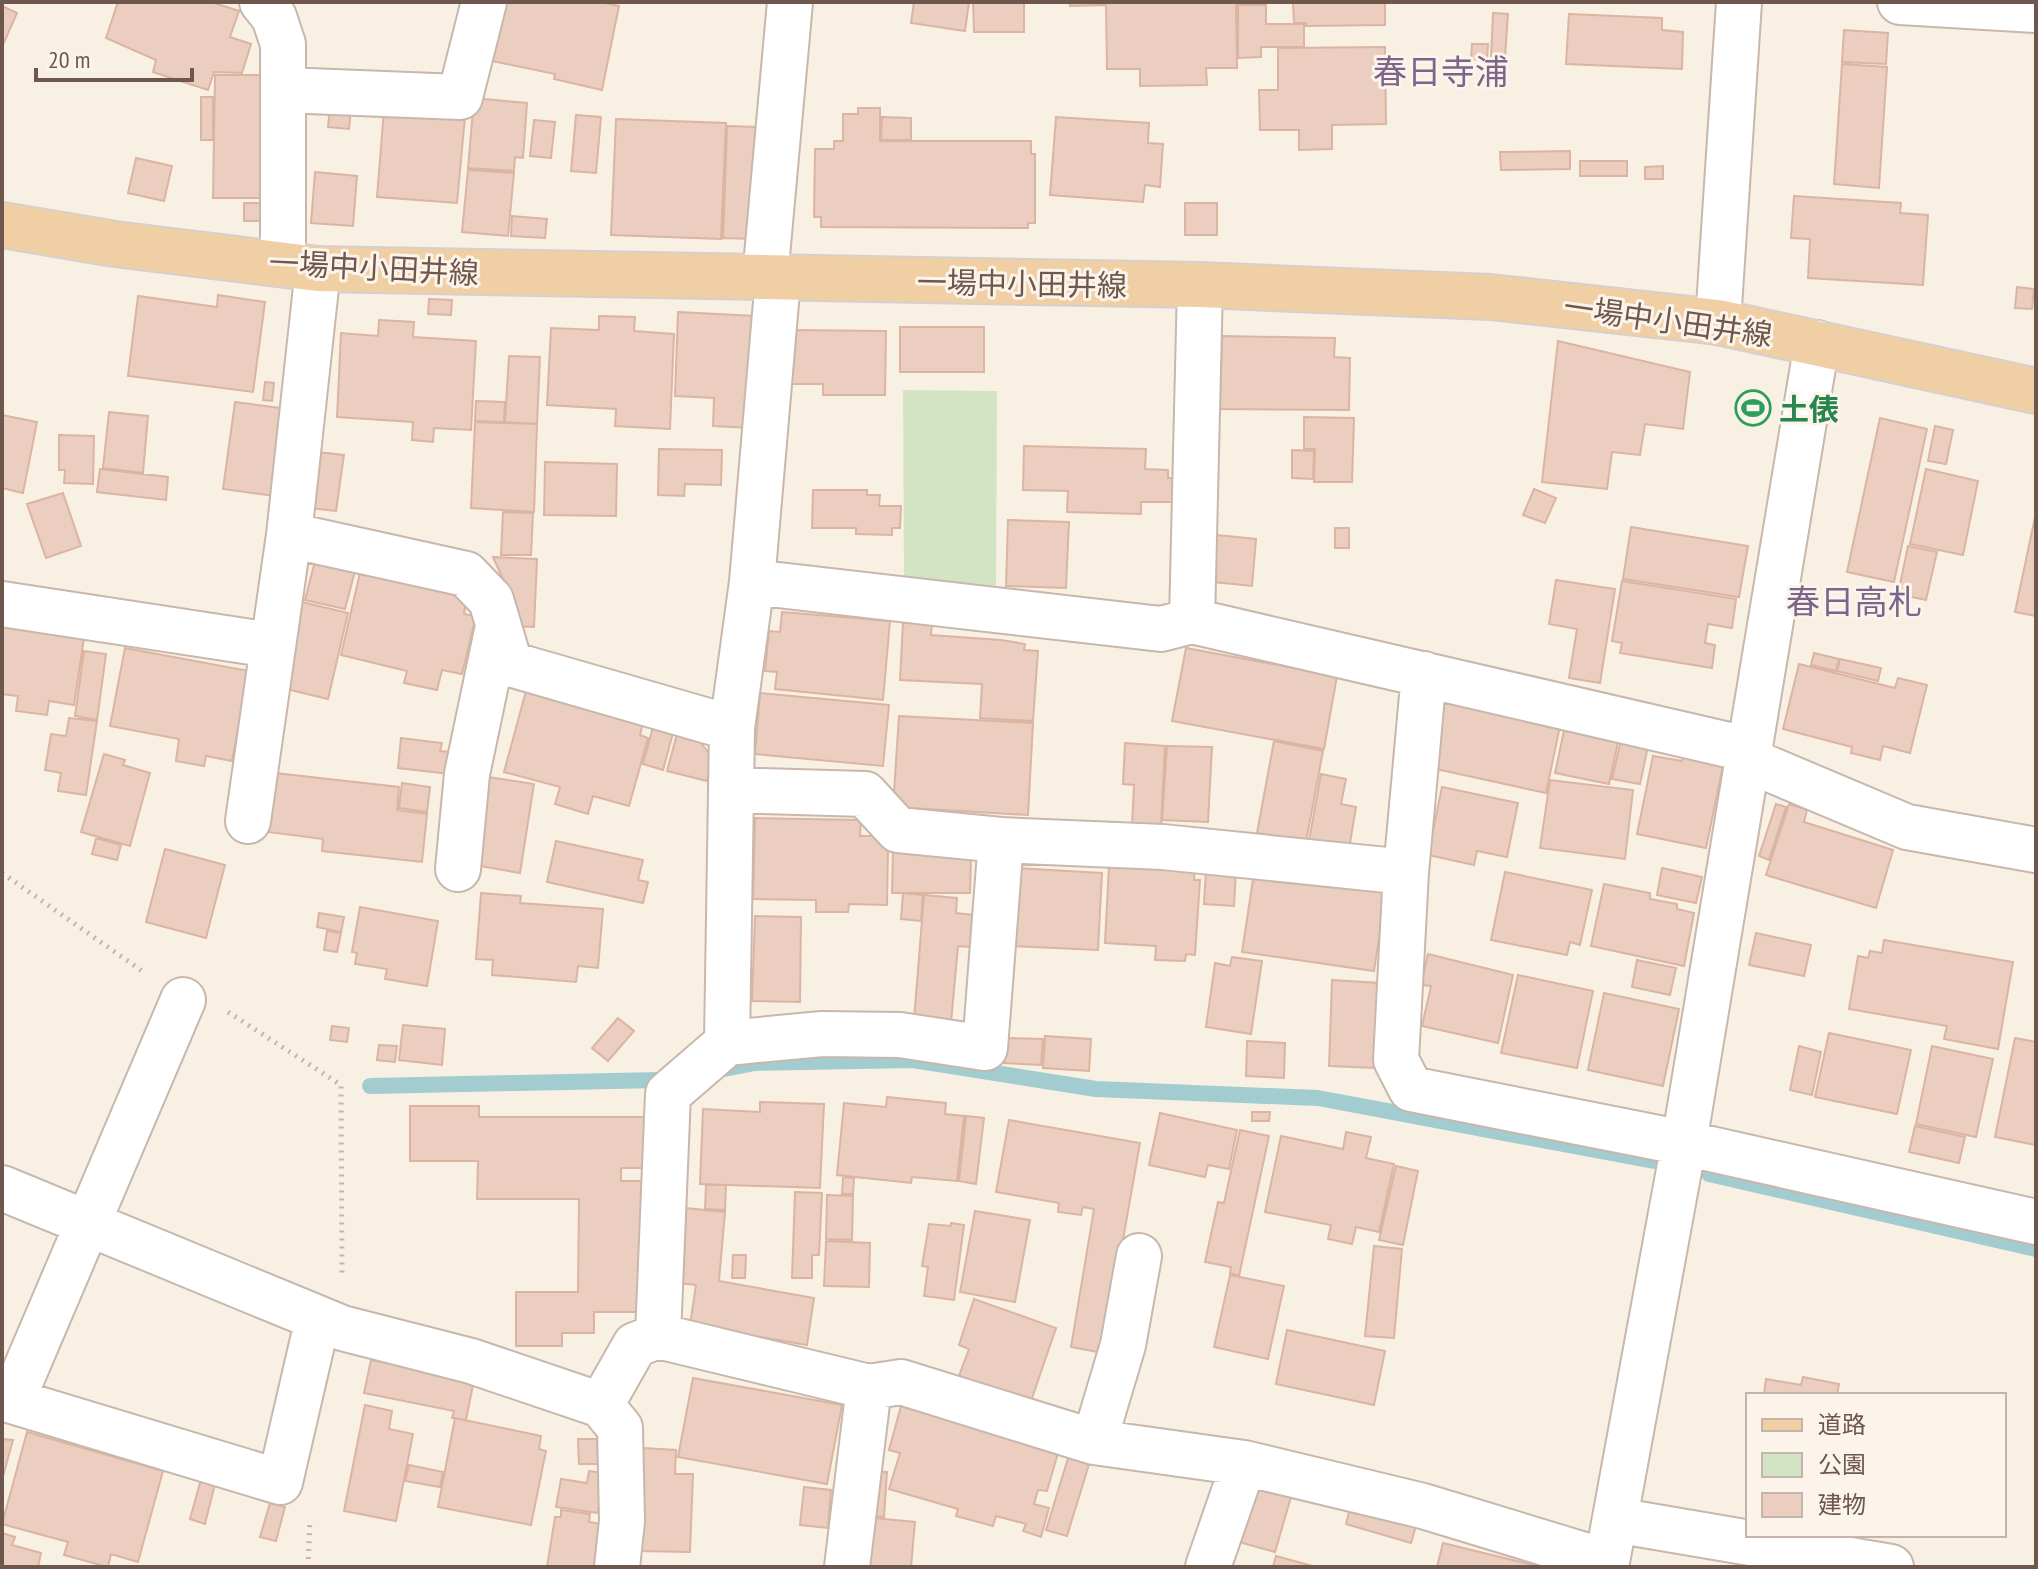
<svg xmlns="http://www.w3.org/2000/svg" width="2038" height="1569" viewBox="0 0 2038 1569" font-family="'PT Sans Narrow','Noto Sans JP',sans-serif">
<style>
.green{fill:#d3e4c5}
.lines{fill:none;stroke-linecap:round;stroke-linejoin:round}
.stream{stroke:#a3ccd0;stroke-width:16}
.building{fill:#ebcebf;stroke:#dbb4a2;stroke-width:2}
.minor-casing{stroke:#c8b7ac;stroke-width:48}
.major-casing{stroke:#d6d0cd;stroke-width:48}
.path{stroke:#cfb1a3;stroke-width:5;stroke-dasharray:2 6;stroke-linecap:butt}
.minor{stroke:#fff;stroke-width:44}
.major{stroke:#f0cfa4;stroke-width:44}
.labels{text-anchor:middle;dominant-baseline:central;stroke-width:6;stroke-linejoin:round;paint-order:stroke}
.street-label{font-size:30px;fill:#6e574d;stroke:#fcf4ea}
.leisure-label{font-size:30px;font-weight:bold;fill:#27864d;stroke:#fcf4ea;text-anchor:start}
.quarter-label{font-size:34px;fill:#7b658b;stroke:#fcf4ea}
</style>
<rect width="100%" height="100%" fill="#f9f0e4"/>
<path class="green" d="M903 390 997 391 996 594 904 581Z"/>
<g class="lines">
<path class="stream" d="M719 1070 755 1063 913 1060 1096 1089 1318 1098 1654 1161
M370 1086 659 1080
M1709 1174 2036 1249"/>
</g>
<path class="building" d="M118 2H211L239 11 230 37 251 44 242 73 214 72 208 90 153 72 156 60 106 38Z
M505 2H600L619 6 602 90 554 79 555 74 492 61Z
M914 2H969L965 31 911 23Z
M973 2H1024V32H974Z
M1070 2H1236L1237 68H1206L1207 85 1140 86V69H1107L1106 5 1070 6Z
M1293 2H1385V25L1306 26V23H1294Z
M1238 5H1266V24H1304V47H1261V57L1238 58Z
M2 6 17 13 2 47Z
M1493 13 1508 14 1505 58 1491 57Z
M1569 14 1662 18V30L1683 32 1682 69 1566 64Z
M1844 30 1888 33 1886 64 1842 62Z
M1472 44H1488L1487 60 1471 59Z
M1385 47 1386 124 1332 125V149L1299 150V130H1260L1259 90H1278V48Z
M1842 64 1887 67 1879 188 1834 184Z
M215 75H262L260 198H213Z
M201 97H213V140H201Z
M474 98 527 103 523 158 515 157 514 171 468 168Z
M330 106 351 108 349 129 328 127Z
M858 108H880V141H1031V154H1035V223H1028V228L821 227V217H814L815 149H834V141H843V114H858Z
M384 110 465 117 457 203 377 197Z
M576 115 601 117 596 173 571 171Z
M882 117 911 118V140H881Z
M1056 117 1149 123 1148 143 1163 144 1160 187 1145 185 1143 202 1050 195Z
M616 119 726 123 721 239 611 235Z
M534 120 555 122 551 158 530 156Z
M727 126 757 127 752 239 723 238Z
M1570 151V169L1501 170 1500 152Z
M136 158 172 166 164 201 128 193Z
M1580 161H1627V176H1580Z
M1663 166V179H1645V167Z
M468 170 514 173 508 236 462 232Z
M315 172 357 176 353 226 311 223Z
M1794 196 1901 203 1900 213 1928 215 1923 285 1808 278 1810 239 1791 238Z
M244 203H265V221H244Z
M1185 203H1217V235H1185Z
M512 216 547 219 545 238 511 236Z
M2017 287 2034 289 2032 309 2015 308Z
M218 295 265 302 253 392 128 376 138 296 217 307Z
M429 299 452 300 451 315 428 314Z
M678 312 755 316 750 428 713 426 714 398 675 396Z
M599 316 635 317 634 331 674 334 670 429 615 426 616 409 547 405 551 328 599 330Z
M379 320 414 322 413 337 476 341 471 430 434 428 433 442 412 440 413 422 337 417 341 333 378 336Z
M900 327H984V372H900Z
M792 330 886 331 885 395H823V384H792Z
M1222 336 1335 338 1334 357 1350 358 1349 410 1220 409Z
M1558 341 1690 372 1683 429 1645 424 1640 455 1612 452 1607 489 1542 482Z
M509 356 540 357 537 424 505 422Z
M265 382 274 383 272 401 263 400Z
M476 401 505 402 504 422 475 421Z
M235 402 288 409 275 496 223 489Z
M109 412 148 416 143 473 103 468Z
M2 415 37 422 23 493 2 488Z
M1304 417 1354 418 1352 482H1314L1315 449H1304Z
M1880 418 1927 429 1894 582 1847 572Z
M475 422 537 424 534 512 471 508Z
M1935 426 1953 430 1946 464 1928 461Z
M59 435 94 436 93 484 64 483 65 470H59Z
M1024 446 1146 449 1145 469 1168 470V478H1173L1172 502H1141V514L1067 512 1068 491 1023 490Z
M659 449 722 450 721 485 685 484 684 496 658 495Z
M1292 450 1314 451 1313 479 1292 478Z
M317 452 344 455 336 511 310 508Z
M545 462 617 464 616 516 544 515Z
M100 469 168 477 166 500 97 492Z
M1926 469 1978 481 1963 555 1910 544Z
M1534 489 1556 498 1545 523 1523 515Z
M813 490H867V495H880L879 506H901L900 528H892V535L856 534V528H812Z
M63 493 81 546 46 558 27 504Z
M503 512 533 513 531 555H501Z
M2036 512V616L2015 612Z
M1008 520 1069 522 1066 588 1006 586Z
M1631 527 1748 546 1739 597 1623 579Z
M1335 528H1349V548H1335Z
M1217 535 1256 539 1252 586 1214 582Z
M1908 546 1937 552 1926 600 1898 594Z
M493 557 537 559 534 627 510 626 511 597Z
M315 561 355 571 345 609 305 600Z
M360 573 467 597 464 614 476 616 462 674 442 670 437 690 404 683 407 671 341 655Z
M1556 580 1615 589 1600 683 1569 678 1577 629 1549 624Z
M1622 581 1736 599 1732 628 1708 624 1705 643 1715 645 1712 668 1620 653 1622 643 1612 641Z
M302 602 348 613 328 699 282 688Z
M782 612 890 621 883 700 775 689 777 672 765 671 769 631 780 632Z
M2 619 85 631 74 705 49 701 47 715 16 711 18 696 2 694Z
M903 622 932 623 931 635 1001 640 1025 644 1024 650 1038 651 1033 721 980 718 982 684 900 680Z
M125 648 249 671 232 761 206 756 204 766 176 761 179 739 110 726Z
M1186 648 1337 676 1324 749 1172 721Z
M84 651 106 654 97 720 75 716Z
M1814 653 1839 659 1836 671 1811 665Z
M1840 659 1881 668 1878 681 1837 671Z
M1799 664 1895 688 1898 678 1927 685 1910 753 1883 746 1880 760 1851 753 1852 747 1783 729Z
M526 691 643 722 640 735 648 738 629 806 593 796 588 814 555 804 560 787 504 772Z
M760 693 889 705 883 766 755 754Z
M1441 701 1560 726 1546 793 1427 767Z
M899 716 1033 723 1028 815 893 807Z
M69 718 97 721 86 795 58 791 61 773 45 770 51 734 66 736Z
M1565 726 1619 737 1609 784 1555 773Z
M653 727 673 733 663 770 643 764Z
M677 734 699 740 713 759 707 781 667 771Z
M401 738 442 743 440 751 451 752 449 774 398 768Z
M1621 740 1648 746 1640 784 1612 779Z
M1274 741 1323 751 1306 842 1257 833Z
M1125 743 1165 746 1161 827 1132 826 1134 785 1123 784Z
M1167 746 1212 747 1208 822 1162 820Z
M1684 752 1724 761 1706 848 1637 834 1653 756 1682 761Z
M104 754 125 760 123 765 150 773 130 846 81 832Z
M275 773 399 787 397 810 427 814 422 862 322 851 323 839 268 832Z
M1321 774 1346 779 1341 804 1356 807 1349 849 1309 841Z
M488 777 534 784 520 873 474 865Z
M1550 780 1633 790 1625 859 1540 848Z
M402 783 430 787 427 812 399 808Z
M1442 787 1518 803 1507 857 1477 851 1474 865 1428 855Z
M1776 804 1786 807 1769 860 1759 856Z
M1789 804 1807 810 1804 822 1893 850 1876 908 1766 875Z
M755 818 861 820 860 836H878L888 847 887 905 849 904 848 912H816V900L753 899Z
M96 838 121 845 117 860 92 854Z
M556 841 643 860 638 880 648 882 643 903 547 882Z
M165 849 225 865 206 938 146 922Z
M893 850 956 852V858H971L970 893H892Z
M1109 866 1195 870 1194 880H1200L1195 955 1186 954 1185 961 1155 960 1156 946 1105 943Z
M1016 868 1102 873 1098 950 1011 946Z
M1662 868 1702 877 1696 903 1657 895Z
M1206 869 1236 870 1234 906 1204 904Z
M1505 872 1592 890 1580 945 1570 942 1567 955 1491 940Z
M1254 873 1386 892 1374 971 1242 952Z
M1604 884 1650 893V899L1677 904V909L1694 913 1684 966 1591 946Z
M481 893 521 896 520 903 603 909 598 968 578 966 576 982 492 975 493 960 476 959Z
M903 893 923 895 921 921 901 919Z
M924 895 957 898 956 913 973 915 970 947 958 946 951 1023 914 1020Z
M360 907 438 921 427 986 385 979 387 969 355 964 357 953 352 952Z
M319 913 344 917 341 932 317 927Z
M755 916 801 917 800 1002 752 1001Z
M327 931 341 933 337 952 324 950Z
M1756 933 1811 945 1804 976 1749 965Z
M1884 940 2013 962 1998 1049 1944 1039 1947 1026 1849 1009 1858 956 1868 958 1870 951 1882 953Z
M1428 954 1513 975 1498 1043 1422 1026 1431 986 1421 985Z
M1232 957 1262 961 1251 1034 1206 1027 1215 963 1230 966Z
M1637 960 1676 968 1670 995 1632 987Z
M1518 975 1593 991 1577 1068 1501 1053Z
M1332 980 1380 983 1376 1068 1329 1066Z
M1604 993 1679 1009 1663 1086 1588 1070Z
M618 1018 634 1031 608 1061 592 1048Z
M403 1025 445 1029 442 1065 399 1060Z
M332 1026 349 1028 347 1042 330 1040Z
M1829 1033 1911 1050 1897 1114 1815 1097Z
M1045 1036 1091 1039 1089 1071 1043 1068Z
M1005 1038 1043 1039 1041 1065 1004 1063Z
M2015 1038 2036 1042V1145L1995 1137Z
M1247 1041 1285 1043 1284 1078 1246 1076Z
M379 1045 397 1046 395 1062 377 1060Z
M1799 1046 1821 1052 1812 1095 1790 1090Z
M1932 1046 1993 1059 1976 1137 1916 1124Z
M887 1097 946 1103 945 1114 964 1116 957 1181 912 1177 911 1183 837 1175 844 1103 886 1107Z
M760 1102 824 1104 820 1188 700 1184 703 1109 760 1112Z
M410 1106H479V1117H645V1168H621V1181H643V1312H594V1333H562V1346H516V1292H578L579 1199H477L478 1161H410Z
M1252 1112H1270L1269 1121H1252Z
M1160 1113 1237 1130 1229 1169 1208 1165 1205 1177 1149 1165Z
M966 1116 984 1118 976 1184 959 1181Z
M1009 1120 1140 1143 1103 1353 1071 1347 1094 1209 1083 1207 1081 1215 1058 1212 1059 1203 996 1192Z
M1915 1126 1965 1137 1959 1163 1909 1152Z
M1240 1130 1269 1136 1239 1276 1230 1273 1231 1267 1205 1262 1218 1202 1224 1203Z
M1346 1132 1371 1137 1366 1158 1394 1164 1379 1232 1356 1227 1352 1244 1328 1239 1331 1225 1265 1212 1281 1136 1343 1149Z
M1396 1166 1418 1171 1403 1245 1379 1240Z
M843 1177 854 1178 853 1194H842Z
M706 1185H726L725 1210 705 1209Z
M795 1192 822 1193 819 1255H812V1278H792Z
M827 1195 853 1196 852 1240 826 1239Z
M685 1208 725 1212 719 1281 814 1298 807 1345 690 1325 696 1285 678 1283Z
M975 1211 1030 1220 1015 1302 960 1292Z
M951 1223 964 1225 954 1300 924 1296 928 1267 922 1266 929 1224 951 1226Z
M826 1241 870 1243 869 1287 824 1286Z
M1374 1246 1402 1249 1394 1338 1365 1336Z
M733 1255H746L745 1278H732Z
M1230 1275 1284 1286 1268 1359 1214 1347Z
M974 1299 1056 1328 1031 1401 959 1376 969 1349 959 1345Z
M1287 1330 1385 1351 1374 1405 1276 1384Z
M371 1360 474 1380 466 1420 452 1418 454 1411 364 1393Z
M1803 1377 1839 1384 1837 1395H1764L1766 1379 1801 1385Z
M693 1378 842 1405 827 1484 678 1457Z
M365 1405 392 1411 389 1429 413 1434 396 1521 344 1511Z
M901 1406 1058 1453 1047 1491 1038 1490 1034 1504 1049 1508 1041 1537 1023 1531 1026 1524 996 1516 993 1526 956 1516 958 1509 889 1489 900 1453 889 1450Z
M455 1418 541 1436 539 1449 546 1451 531 1525 438 1507Z
M27 1432 163 1471 138 1562 111 1554 108 1567 64 1555 68 1542 2 1524Z
M2 1439 13 1440 2 1480Z
M578 1439H597L598 1464H579Z
M643 1448 676 1450 675 1474H693L690 1552 638 1551Z
M1069 1455 1090 1461 1067 1536 1046 1530Z
M409 1465 443 1472 440 1487 405 1481Z
M589 1471 603 1473 598 1513 556 1507 561 1479 587 1483Z
M869 1471 887 1472 884 1517 864 1515Z
M201 1479 215 1484 205 1524 190 1519Z
M1254 1486 1291 1497 1275 1552 1239 1542Z
M804 1487 831 1490 828 1528 800 1525Z
M270 1503 285 1507 276 1541 260 1537Z
M1350 1508 1416 1526 1411 1543 1346 1524Z
M561 1510 590 1514 589 1522 601 1524 594 1567H547L555 1517H561Z
M863 1517 915 1522 911 1567H858Z
M2 1533 15 1537 12 1545 41 1553 38 1567H2Z
M1443 1543 1541 1567H1437Z
M1276 1556 1316 1567H1273Z"/>
<g class="lines">
<defs>
<path id="minor" d="M262 2 274 17 283 44V264
M1900 2 2036 10
M283 90 460 97 484 2
M765 278 790 2
M1718 322 1739 2
M289 535 466 574 491 600 510 664 732 728
M752 582 1161 629 1192 621 1750 750
M2 604 271 645
M1192 621 1200 285
M1424 674 1406 872 1396 1060 1411 1089 1684 1143 2036 1222
M1748 760 1907 827 2036 850
M731 790 865 794 898 830 1001 840
M248 821 289 535 318 269
M458 869 467 774 498 626
M183 1000 12 1401 280 1482 318 1318
M727 1043 732 728 752 582 778 279
M2 1188 342 1328 471 1361 601 1405 620 1428 622 1521 617 1567
M658 1336 668 1094 727 1043 822 1034 900 1035 985 1048 1001 840 1163 847 1406 872
M601 1405 635 1345 658 1336 869 1387 901 1382 1094 1442 1244 1463 1423 1506 1607 1562
M1094 1442 1123 1345 1139 1256
M1615 1520 1891 1567
M847 1567 869 1387
M1208 1567 1244 1463
M1606 1567 1684 1143 1817 343"/>
<path id="major" d="M2 225 115 244 318 269 1200 285 1490 297 1718 322 2036 391"/>
</defs>
<use href="#minor" class="minor-casing"/>
<use href="#major" class="major-casing"/>
<path class="path" d="M2 873 145 973
M228 1012 341 1085 342 1277
M308 1567 310 1520"/>
<use href="#minor" class="minor"/>
<use href="#major" class="major"/>
</g>
<defs>
<symbol id="stadium-ring" viewBox="-11 -11 22 22"><circle r="9.5" fill="#fcf4ea" stroke="#2e9e5b" stroke-width="1.5"/><path d="M0-5a6.5 5 0 1 0 0 10a6.5 5 0 1 0 0-10ZM-3.5-1.8h7v3.6h-7Z" fill="#2e9e5b"/></symbol>
</defs>
<g fill-rule="evenodd">
<use href="#stadium-ring" x="1733" y="388" width="40" height="40"/>
</g>
<g class="labels">
<g class="street-label">
<text transform="translate(374 267) rotate(3)">一場中小田井線</text>
<text transform="translate(1022 283) rotate(1)">一場中小田井線</text>
<text transform="translate(1668 320) rotate(8)">一場中小田井線</text>
</g>
<g class="leisure-label">
<text x="1779" y="408">土俵</text>
</g>
<g class="quarter-label">
<text x="1441" y="71">春日寺浦</text>
<text x="1854" y="601">春日高札</text>
</g>
</g>
<rect width="2038" height="1569" fill="none" stroke="#6e574d" stroke-width="8"/>
<rect x="1746" y="1393" width="260" height="144" fill="#fcf4ea" stroke="#c3b5ab" stroke-width="2"/>
<rect x="1762" y="1419" width="40" height="12" fill="#f0cfa4" stroke="#c3b5ab" stroke-width="2"/>
<text x="1818" y="1433" font-size="24" fill="#6e574d">道路</text>
<rect x="1762" y="1453" width="40" height="24" fill="#d3e4c5" stroke="#c3b5ab" stroke-width="2"/>
<text x="1818" y="1473" font-size="24" fill="#6e574d">公園</text>
<rect x="1762" y="1493" width="40" height="24" fill="#ebcebf" stroke="#c3b5ab" stroke-width="2"/>
<text x="1818" y="1513" font-size="24" fill="#6e574d">建物</text>
<path d="M36 68v12h156v-12" fill="none" stroke="#6e574d" stroke-width="4"/>
<text x="48" y="68" font-size="24" fill="#6e574d" stroke="#fcf4ea" stroke-width="6" paint-order="stroke">20 m</text>
</svg>
